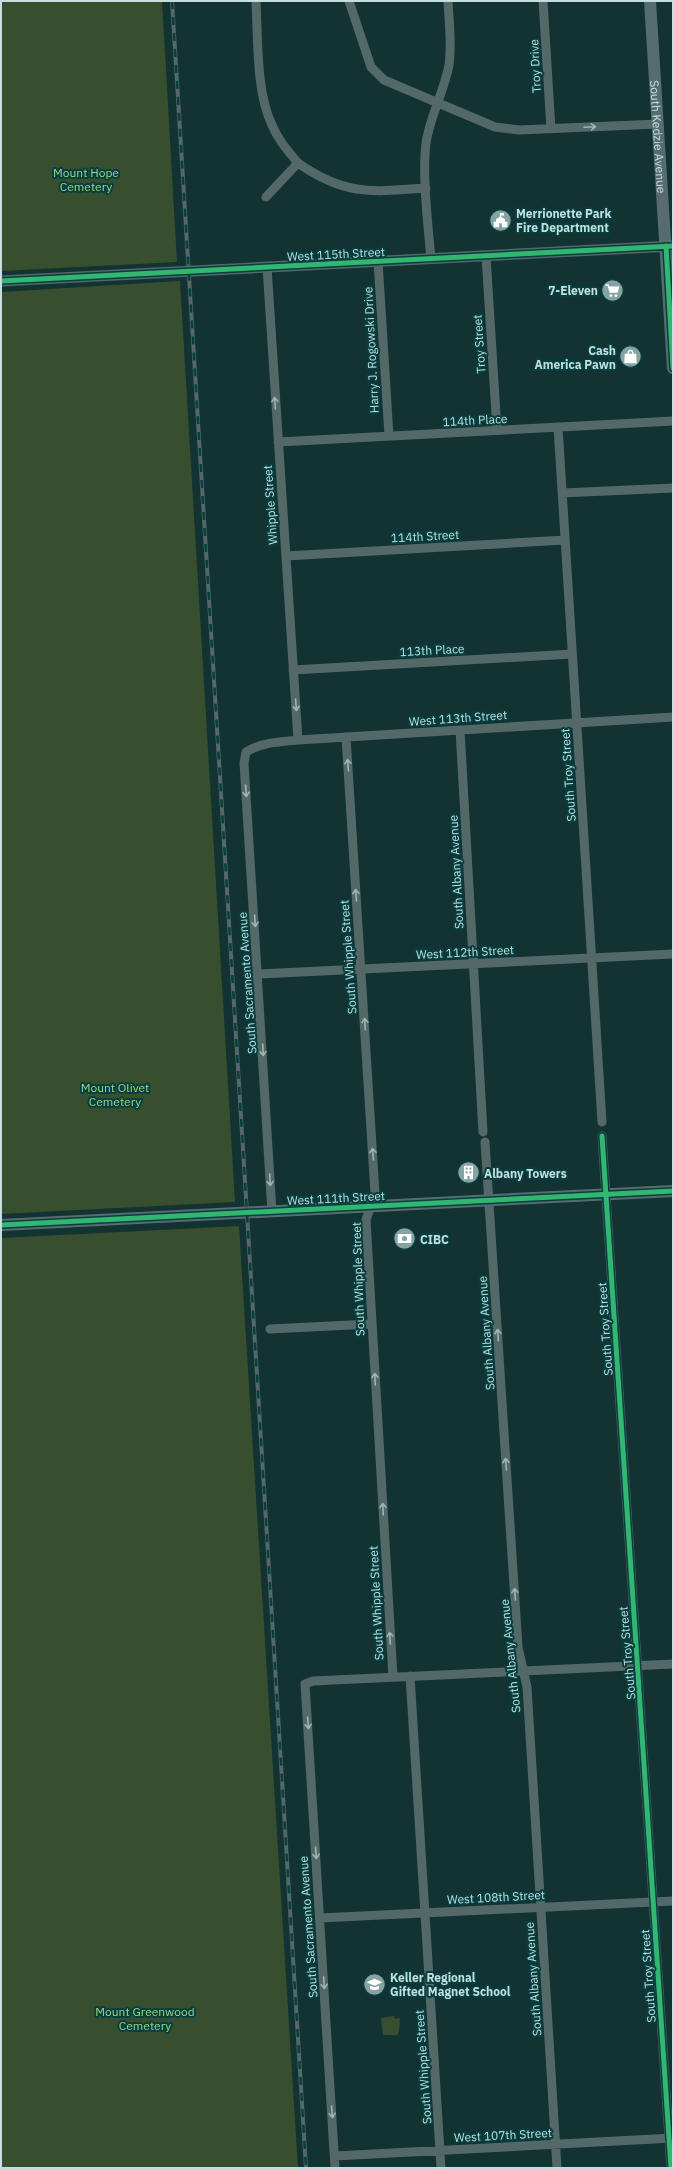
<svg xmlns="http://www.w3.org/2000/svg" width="674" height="2169" viewBox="0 0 674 2169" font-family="'IBM Plex Sans',sans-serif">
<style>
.green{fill:#384f2f}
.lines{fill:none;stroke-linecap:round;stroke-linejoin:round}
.minor{stroke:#546868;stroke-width:9}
.tertiary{stroke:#546868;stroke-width:11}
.secondary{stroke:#576c6e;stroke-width:12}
.rail-casing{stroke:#546868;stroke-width:4}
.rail{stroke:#063f3f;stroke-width:2.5;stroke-dasharray:8;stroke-linecap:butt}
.cycleway-casing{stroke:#063f3f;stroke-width:8}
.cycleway{stroke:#33b770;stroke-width:5}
.oneway{stroke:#9eb5b5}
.labels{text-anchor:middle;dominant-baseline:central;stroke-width:4;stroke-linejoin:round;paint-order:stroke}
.street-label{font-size:12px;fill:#c6dfde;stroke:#063f3f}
.park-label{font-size:12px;fill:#a5d585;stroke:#063f3f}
.poi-label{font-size:12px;font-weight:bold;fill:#c6dfde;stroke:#063f3f;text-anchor:start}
</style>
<rect width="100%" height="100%" fill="#133232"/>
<path class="green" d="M1 1H162L177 262 1 271Z
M180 281 235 1202 1 1214V292Z
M239 1226 298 2168H1V1238Z
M394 2016 395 2019 400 2018 399 2032 397 2035H383L381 2018Z"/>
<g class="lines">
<path class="minor" d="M256 1C258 38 256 92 272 125 278 140 288 151 298 163
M349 1 371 67 384 80 495 127 519 130 658 124
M543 1 551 129
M266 197 298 163C345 196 372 192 426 188
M486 256 497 430
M431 259C428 224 422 177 426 143 430 116 444 92 449 65 452 44 449 22 448 1
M378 261 389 436
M267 267 298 740
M558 427 602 1122
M278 442 673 421
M562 493 673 488
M286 556 565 540
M293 670 572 654
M460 730 483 1132
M346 737 375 1193 366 1220 393 1677
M259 974 673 954
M602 1136 671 2168
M485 1142 518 1647 527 1687 557 2168
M272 1212 244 763 246 752C262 742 280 742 298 740L673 717
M270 1329 371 1324
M410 1676 441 2168
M320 1918 673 1901
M335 2156 673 2138
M335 2168 305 1684 313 1681 673 1664"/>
<path class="tertiary" d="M1 281 673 246"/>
<g class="secondary">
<path id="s1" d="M650 1 673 368"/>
<path d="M1 1225 673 1191"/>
</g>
<defs>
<path id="rail" d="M172 1 306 2168"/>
</defs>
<use href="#rail" class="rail-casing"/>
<use href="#rail" class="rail"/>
<defs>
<path id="cycleway" d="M666 246 673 368
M1 281 673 246
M602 1136 671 2168
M1 1225 673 1191"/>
</defs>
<use href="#cycleway" class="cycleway-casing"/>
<use href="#cycleway" class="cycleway"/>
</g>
<defs><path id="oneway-shaft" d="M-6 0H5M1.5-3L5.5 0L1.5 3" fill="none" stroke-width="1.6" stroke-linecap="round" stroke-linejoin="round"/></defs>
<g class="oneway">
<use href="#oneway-shaft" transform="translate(590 127) rotate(-3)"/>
<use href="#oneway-shaft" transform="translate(275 403) rotate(-94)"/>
<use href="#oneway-shaft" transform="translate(296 705) rotate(86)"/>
<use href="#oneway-shaft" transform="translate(348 765) rotate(-94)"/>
<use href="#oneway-shaft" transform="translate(246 791) rotate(86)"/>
<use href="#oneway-shaft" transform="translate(356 895) rotate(-94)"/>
<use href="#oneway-shaft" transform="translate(255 921) rotate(86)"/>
<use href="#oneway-shaft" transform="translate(365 1024) rotate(-93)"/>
<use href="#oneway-shaft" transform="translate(263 1050) rotate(87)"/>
<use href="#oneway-shaft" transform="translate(373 1154) rotate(-94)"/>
<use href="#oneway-shaft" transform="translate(270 1180) rotate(87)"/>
<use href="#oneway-shaft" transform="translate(498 1335) rotate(-94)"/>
<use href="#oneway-shaft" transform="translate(375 1379) rotate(-93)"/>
<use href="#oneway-shaft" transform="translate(506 1464) rotate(-94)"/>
<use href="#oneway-shaft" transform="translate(383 1509) rotate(-93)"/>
<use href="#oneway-shaft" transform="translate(515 1594) rotate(-94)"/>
<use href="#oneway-shaft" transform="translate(390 1638) rotate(-93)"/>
<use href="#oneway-shaft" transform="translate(308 1723) rotate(86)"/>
<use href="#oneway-shaft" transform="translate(316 1853) rotate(86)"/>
<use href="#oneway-shaft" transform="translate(324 1983) rotate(86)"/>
<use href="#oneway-shaft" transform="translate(332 2112) rotate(86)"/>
</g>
<defs>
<symbol id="civic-disc" viewBox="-11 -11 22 22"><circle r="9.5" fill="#87a2a2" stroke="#063f3f"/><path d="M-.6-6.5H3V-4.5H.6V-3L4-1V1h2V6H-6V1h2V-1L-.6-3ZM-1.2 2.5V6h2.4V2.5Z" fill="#fff"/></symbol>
<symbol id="supermarket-disc" viewBox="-11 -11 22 22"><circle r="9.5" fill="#87a2a2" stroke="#063f3f"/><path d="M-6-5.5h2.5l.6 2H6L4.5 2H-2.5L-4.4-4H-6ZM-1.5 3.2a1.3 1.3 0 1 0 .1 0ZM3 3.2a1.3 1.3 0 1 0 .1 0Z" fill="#fff"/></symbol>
<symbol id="shop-disc" viewBox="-11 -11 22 22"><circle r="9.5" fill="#87a2a2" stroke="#063f3f"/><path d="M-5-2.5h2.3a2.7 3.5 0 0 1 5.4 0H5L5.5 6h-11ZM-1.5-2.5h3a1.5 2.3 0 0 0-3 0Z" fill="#fff"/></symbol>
<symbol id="building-disc" viewBox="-11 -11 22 22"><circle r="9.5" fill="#87a2a2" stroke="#063f3f"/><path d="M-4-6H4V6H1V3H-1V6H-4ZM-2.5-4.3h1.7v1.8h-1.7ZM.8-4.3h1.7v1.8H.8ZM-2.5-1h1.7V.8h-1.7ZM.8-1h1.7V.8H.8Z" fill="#fff"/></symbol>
<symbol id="bank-disc" viewBox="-11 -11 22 22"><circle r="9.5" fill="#87a2a2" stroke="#063f3f"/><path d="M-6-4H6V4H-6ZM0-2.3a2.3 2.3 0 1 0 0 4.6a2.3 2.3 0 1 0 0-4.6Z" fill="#fff"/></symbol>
<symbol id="school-disc" viewBox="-11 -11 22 22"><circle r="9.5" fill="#87a2a2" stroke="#063f3f"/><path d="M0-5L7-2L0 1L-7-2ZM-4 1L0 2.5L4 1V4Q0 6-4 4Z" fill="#fff"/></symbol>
</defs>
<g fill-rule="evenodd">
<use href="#civic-disc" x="488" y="208" width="25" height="25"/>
<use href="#supermarket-disc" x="600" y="278" width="25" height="25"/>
<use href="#shop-disc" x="618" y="344" width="25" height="25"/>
<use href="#building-disc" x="456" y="1160" width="25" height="25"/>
<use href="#bank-disc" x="392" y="1226" width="25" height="25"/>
<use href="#school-disc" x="362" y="1972" width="25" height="25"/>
</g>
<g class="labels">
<g class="street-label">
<text transform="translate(535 66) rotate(-93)">Troy Drive</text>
<text stroke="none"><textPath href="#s1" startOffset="136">South Kedzie Avenue</textPath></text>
<text transform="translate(336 254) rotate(-3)">West 115th Street</text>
<text transform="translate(479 344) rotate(-94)">Troy Street</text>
<text transform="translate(371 350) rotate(-93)">Harry J. Rogowski Drive</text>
<text transform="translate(475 420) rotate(-3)">114th Place</text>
<text transform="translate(270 505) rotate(-94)">Whipple Street</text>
<text transform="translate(425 536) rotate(-3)">114th Street</text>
<text transform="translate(432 650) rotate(-3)">113th Place</text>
<text transform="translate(458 718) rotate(-4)">West 113th Street</text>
<text transform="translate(568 775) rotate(-94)">South Troy Street</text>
<text transform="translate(456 872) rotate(-93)">South Albany Avenue</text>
<text transform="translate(465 952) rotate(-3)">West 112th Street</text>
<text transform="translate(348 957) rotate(-94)">South Whipple Street</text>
<text transform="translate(247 983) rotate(-94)">South Sacramento Avenue</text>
<text transform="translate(336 1198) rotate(-3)">West 111th Street</text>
<text transform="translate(358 1279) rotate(-92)">South Whipple Street</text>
<text transform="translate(605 1329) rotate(-94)">South Troy Street</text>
<text transform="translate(486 1333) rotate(-94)">South Albany Avenue</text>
<text transform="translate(376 1603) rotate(-93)">South Whipple Street</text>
<text transform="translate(627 1653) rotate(-95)">South Troy Street</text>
<text transform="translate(510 1656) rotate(-96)">South Albany Avenue</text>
<text transform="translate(496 1897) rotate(-3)">West 108th Street</text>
<text transform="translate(308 1927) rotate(-94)">South Sacramento Avenue</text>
<text transform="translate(648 1976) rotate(-94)">South Troy Street</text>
<text transform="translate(533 1979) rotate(-94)">South Albany Avenue</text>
<text transform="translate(423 2067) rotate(-94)">South Whipple Street</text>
<text transform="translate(503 2135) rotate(-3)">West 107th Street</text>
</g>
<g class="park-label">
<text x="86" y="172">Mount Hope<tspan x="86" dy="14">Cemetery</tspan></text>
<text x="115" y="1087">Mount Olivet<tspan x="115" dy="14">Cemetery</tspan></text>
<text x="145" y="2011">Mount Greenwood<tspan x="145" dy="14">Cemetery</tspan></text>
</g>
<g class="poi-label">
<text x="516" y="213">Merrionette Park<tspan x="516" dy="14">Fire Department</tspan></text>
<text x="598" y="290" text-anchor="end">7-Eleven</text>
<text x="616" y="350" text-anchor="end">Cash<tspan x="616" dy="14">America Pawn</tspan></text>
<text x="484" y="1173">Albany Towers</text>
<text x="420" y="1239">CIBC</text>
<text x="390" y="1977">Keller Regional<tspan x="390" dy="14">Gifted Magnet School</tspan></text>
</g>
</g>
<rect width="674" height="2169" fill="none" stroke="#c6dfde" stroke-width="4"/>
</svg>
